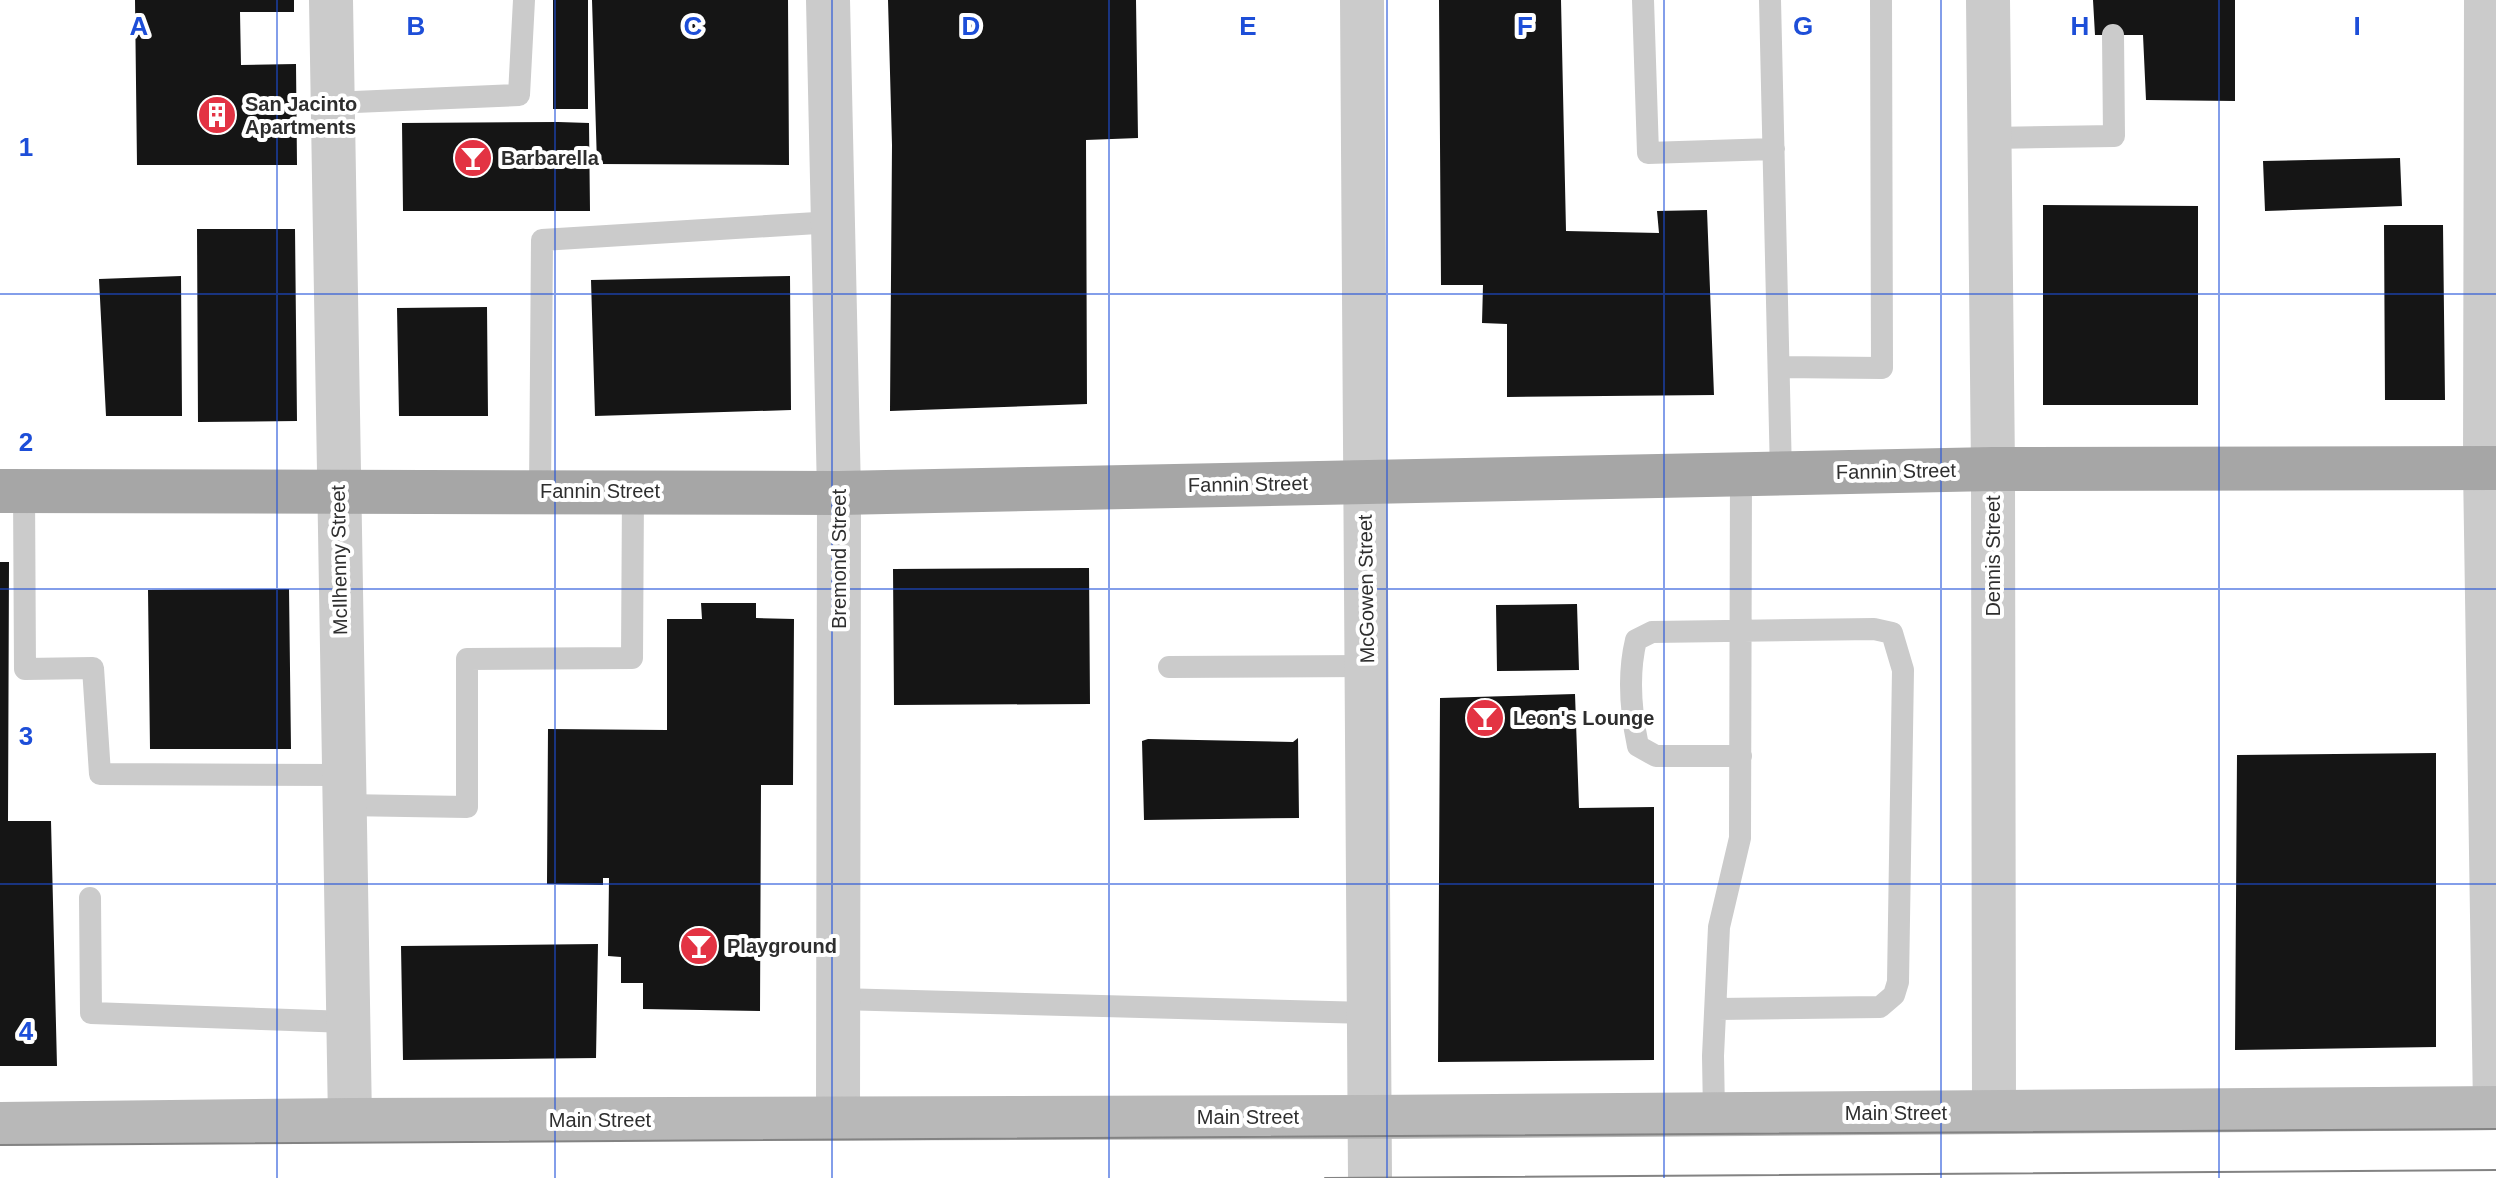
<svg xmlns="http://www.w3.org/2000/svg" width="2496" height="1178" viewBox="0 0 2496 1178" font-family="Arial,sans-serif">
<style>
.building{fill:#151515}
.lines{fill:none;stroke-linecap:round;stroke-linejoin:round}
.service{stroke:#cbcbcb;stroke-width:22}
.minor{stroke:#cbcbcb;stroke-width:44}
.tertiary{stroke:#cbcbcb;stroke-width:44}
.secondary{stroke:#b8b8b8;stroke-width:44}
.primary{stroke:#a6a6a6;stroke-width:44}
.tram{stroke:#838383;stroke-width:2}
.grid{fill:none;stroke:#1d4ed8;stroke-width:2;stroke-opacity:0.55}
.labels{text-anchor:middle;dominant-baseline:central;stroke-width:8;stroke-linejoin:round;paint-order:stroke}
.poi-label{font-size:20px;font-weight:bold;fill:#2e2e2e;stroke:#fff;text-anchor:start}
.street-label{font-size:20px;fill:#2e2e2e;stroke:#fff}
.grid-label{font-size:26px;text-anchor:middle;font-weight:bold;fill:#1d4ed8;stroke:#fff;stroke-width:8;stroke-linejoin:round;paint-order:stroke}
</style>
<rect width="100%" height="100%" fill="#fff"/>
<path class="building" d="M135 0H294V12H240L241 65 296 64 297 165H137Z
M553 0H588V109H553Z
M592 0H788L789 165 597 164Z
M888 0H1136L1138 138 1086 140 1087 404 890 411 892 145Z
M1439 0H1561L1566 231 1659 233 1657 211 1707 210 1714 395 1507 397V324L1482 323 1483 285H1441Z
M2093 0H2235V101L2146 100 2143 35H2095Z
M558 122 589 123 590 211H403L402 123Z
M2400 158 2402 206 2265 211 2263 161Z
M2043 205 2198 206V405H2043Z
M2384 225H2443L2445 400H2385Z
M197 229H295L297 421 198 422Z
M181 276 182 416H106L99 279Z
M790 276 791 410 595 416 591 280Z
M487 307 488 416H399L397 308Z
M0 562H9L8 821H51L57 1066H0Z
M1089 568 1090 704 894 705 893 569Z
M289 589 291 749H150L148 590Z
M701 603H756V618L794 619 793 785H761L760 1011 643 1009V983H621V957L608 956 609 878H603V885L547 884 548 729 667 730V619H702Z
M1577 604 1579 670 1497 671 1496 605Z
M1575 694 1579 808 1654 807V1060L1438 1062 1440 698Z
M1298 738 1299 818 1144 820 1142 741 1148 739 1293 742Z
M2436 753V1047L2235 1050 2237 755Z
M598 944 596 1058 403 1060 401 946Z"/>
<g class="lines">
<path class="service" d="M1643 0 1648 153 1774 149
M1770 0 1781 474
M331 103 519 95 524 0
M1990 138 2114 136 2113 35
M1779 367 1882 368 1881 0
M24 491 25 669 93 668 100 774 343 775
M540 491 542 240 833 222
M1169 667 1367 666
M344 805 467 807V659L632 658 633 492
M90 898 91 1013 348 1022
M838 999 1369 1013
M1717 1009 1880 1007 1894 995 1898 982 1903 670 1892 633 1874 629 1652 632 1636 640C1628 673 1631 713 1638 746L1656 756H1741
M1714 1114 1713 1056 1719 927 1740 838 1741 474"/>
<path class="minor" d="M331 0 350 1120
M828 0 839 493 838 1118
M1988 0 1993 469 1994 1112
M2486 0 2485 468 2495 1108"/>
<path class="tertiary" d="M1362 0 1370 1178"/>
<path class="secondary" d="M0 1124 350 1120 1370 1117 2496 1108"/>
<path class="primary" d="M0 491 839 493 1993 469 2496 468"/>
<path class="tram" d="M0 1145 2496 1129
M1325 1178 2496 1170"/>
</g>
<path class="grid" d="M277 0V1178M555 0V1178M832 0V1178M1109 0V1178M1387 0V1178M1664 0V1178M1941 0V1178M2219 0V1178M0 294H2496M0 589H2496M0 884H2496"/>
<defs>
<symbol id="building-disc" viewBox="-11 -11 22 22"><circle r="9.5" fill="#e33343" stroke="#fff"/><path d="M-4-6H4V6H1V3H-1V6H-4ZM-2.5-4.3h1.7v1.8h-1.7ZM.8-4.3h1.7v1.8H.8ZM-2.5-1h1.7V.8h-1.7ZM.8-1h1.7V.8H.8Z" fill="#fff"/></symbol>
<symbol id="bar-disc" viewBox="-11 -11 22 22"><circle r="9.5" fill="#e33343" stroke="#fff"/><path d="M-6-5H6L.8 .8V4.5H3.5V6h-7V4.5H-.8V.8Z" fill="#fff"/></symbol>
</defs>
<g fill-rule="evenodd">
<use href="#building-disc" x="195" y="93" width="44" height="44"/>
<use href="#bar-disc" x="451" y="136" width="44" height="44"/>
<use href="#bar-disc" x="1463" y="696" width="44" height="44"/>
<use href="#bar-disc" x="677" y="924" width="44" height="44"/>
</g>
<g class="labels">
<g class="poi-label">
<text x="245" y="104">San Jacinto<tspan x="245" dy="23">Apartments</tspan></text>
<text x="501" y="158">Barbarella</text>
<text x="1513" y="718">Leon's Lounge</text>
<text x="727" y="946">Playground</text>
</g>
<g class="street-label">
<text transform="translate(1896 471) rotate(-1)">Fannin Street</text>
<text transform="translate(1248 484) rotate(-1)">Fannin Street</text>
<text x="600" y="491">Fannin Street</text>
<text transform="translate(1993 556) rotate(-90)">Dennis Street</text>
<text transform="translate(839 559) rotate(-90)">Bremond Street</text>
<text transform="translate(339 560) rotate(-91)">McIlhenny Street</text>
<text transform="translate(1366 589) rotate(-91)">McGowen Street</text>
<text x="1896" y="1113">Main Street</text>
<text x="1248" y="1117">Main Street</text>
<text x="600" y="1120">Main Street</text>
</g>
</g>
<g class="grid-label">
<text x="139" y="35">A</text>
<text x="416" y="35">B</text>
<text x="693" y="35">C</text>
<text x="971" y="35">D</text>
<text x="1248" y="35">E</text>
<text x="1525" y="35">F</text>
<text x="1803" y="35">G</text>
<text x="2080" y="35">H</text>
<text x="2357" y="35">I</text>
<text x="26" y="156">1</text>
<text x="26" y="451">2</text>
<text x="26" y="745">3</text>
<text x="26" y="1040">4</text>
</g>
</svg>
